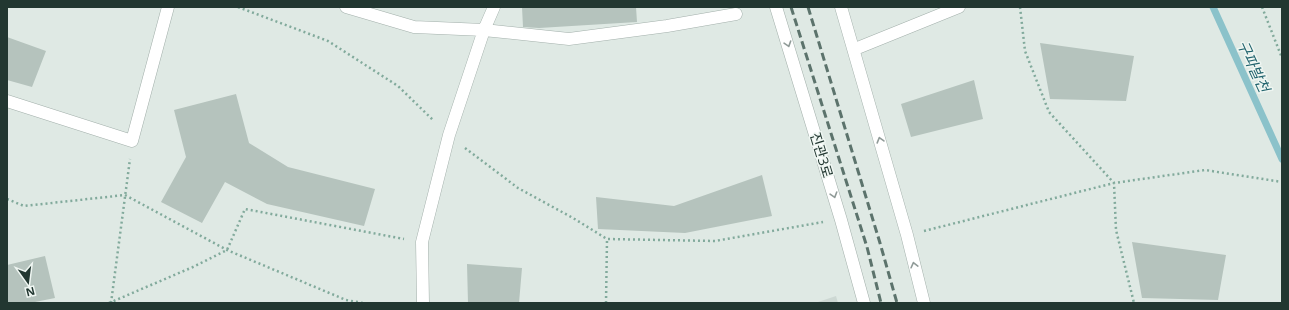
<svg xmlns="http://www.w3.org/2000/svg" width="1289" height="310" viewBox="0 0 1289 310" font-family="'Open Sans','Noto Sans KR',sans-serif">
<style>
.built{fill:#cdd8d3}
.lines{fill:none;stroke-linecap:round;stroke-linejoin:round}
.stream{stroke:#8bc2ca;stroke-width:7}
.building{fill:#b5c3bd}
.lane-casing{stroke:#a3b0ab;stroke-width:13}
.street-casing{stroke:#a3b0ab;stroke-width:13}
.path{stroke:#82aa9c;stroke-width:2.5;stroke-dasharray:2 3;stroke-linecap:butt}
.lane{stroke:#fff;stroke-width:12}
.street{stroke:#fff;stroke-width:12}
.rail{stroke:#5c736c;stroke-width:3;stroke-dasharray:8 4;stroke-linecap:butt}
.oneway{stroke:#909b98}
.labels{text-anchor:middle;dominant-baseline:central;stroke-width:3;stroke-linejoin:round;paint-order:stroke}
.street-label{font-size:14px;fill:#223731;stroke:#eff6f2}
.water-label{font-size:15px;font-style:italic;fill:#21636d;stroke:#eff6f2}
</style>
<rect width="100%" height="100%" fill="#dfe9e4"/>
<path class="built" d="M836 296 838 303H815Z"/>
<g class="lines">
<path class="stream" d="M1213 7 1282 159"/>
</g>
<path class="building" d="M522 7H636L637 22 539 28 523 27Z
M7 37 46 51 32 87 7 80Z
M1040 43 1134 56 1126 101 1050 99Z
M974 80 983 119 911 137 901 104Z
M236 94 249 143 288 167 375 189 364 226 267 204 225 182 202 223 161 202 186 157 174 110Z
M762 175 772 216 685 233 598 229 596 197 674 206Z
M1132 242 1226 255 1218 300 1142 298Z
M45 256 55 298 30 303H7V265Z
M467 264 522 268 519 303H468Z"/>
<g class="lines">
<defs>
<path id="lane" d="M346 7 414 27 484 30 569 39 667 26 736 14
M855 49 959 7
M7 101 132 141 168 7
M423 303 422 242 449 135 484 30 494 7"/>
<path id="street" d="M776 7 841 220 864 303
M841 7 907 235 924 303"/>
</defs>
<use href="#lane" class="lane-casing"/>
<use href="#street" class="street-casing"/>
<path class="path" d="M238 7 328 41 398 86 434 121
M1020 7 1025 51 1049 112 1114 183 1116 230 1134 303
M1262 7 1282 58
M465 148 518 188 573 218 607 239 715 241 823 222
M7 199 24 206 125 195 227 250 346 300 363 303
M924 231 1114 183 1205 170 1282 182
M109 303 193 267 227 250 245 209 404 239
M111 303 130 159
M606 303 607 240"/>
<use href="#lane" class="lane"/>
<use href="#street" class="street"/>
<path class="rail" d="M791 7 867 247 881 303
M808 7 880 243 897 303"/>
</g>
<defs><path id="oneway-chevron" d="M-2-3.5L2.5 0L-2 3.5" fill="none" stroke-width="1.6" stroke-linecap="round" stroke-linejoin="round"/></defs>
<g class="oneway">
<use href="#oneway-chevron" transform="translate(788 44) rotate(72)"/>
<use href="#oneway-chevron" transform="translate(880 140) rotate(-106)"/>
<use href="#oneway-chevron" transform="translate(834 195) rotate(73)"/>
<use href="#oneway-chevron" transform="translate(914 265) rotate(-104)"/>
</g>
<g class="labels">
<g class="street-label">
<text transform="translate(822 155) rotate(73)">진관3로</text>
</g>
<g class="water-label">
<text transform="translate(1254 66) rotate(65)">구파발천</text>
</g>
</g>
<rect width="1289" height="310" fill="none" stroke="#223731" stroke-width="16"/>
<g transform="translate(28 282) rotate(166)" stroke="#eff6f2" stroke-width="3" paint-order="stroke">
<path d="M0-3L7 15L0 10L-7 15Z" fill="#223731"/>
<text y="-6" font-size="11" font-weight="bold" text-anchor="middle" fill="#223731">N</text>
</g>
</svg>
